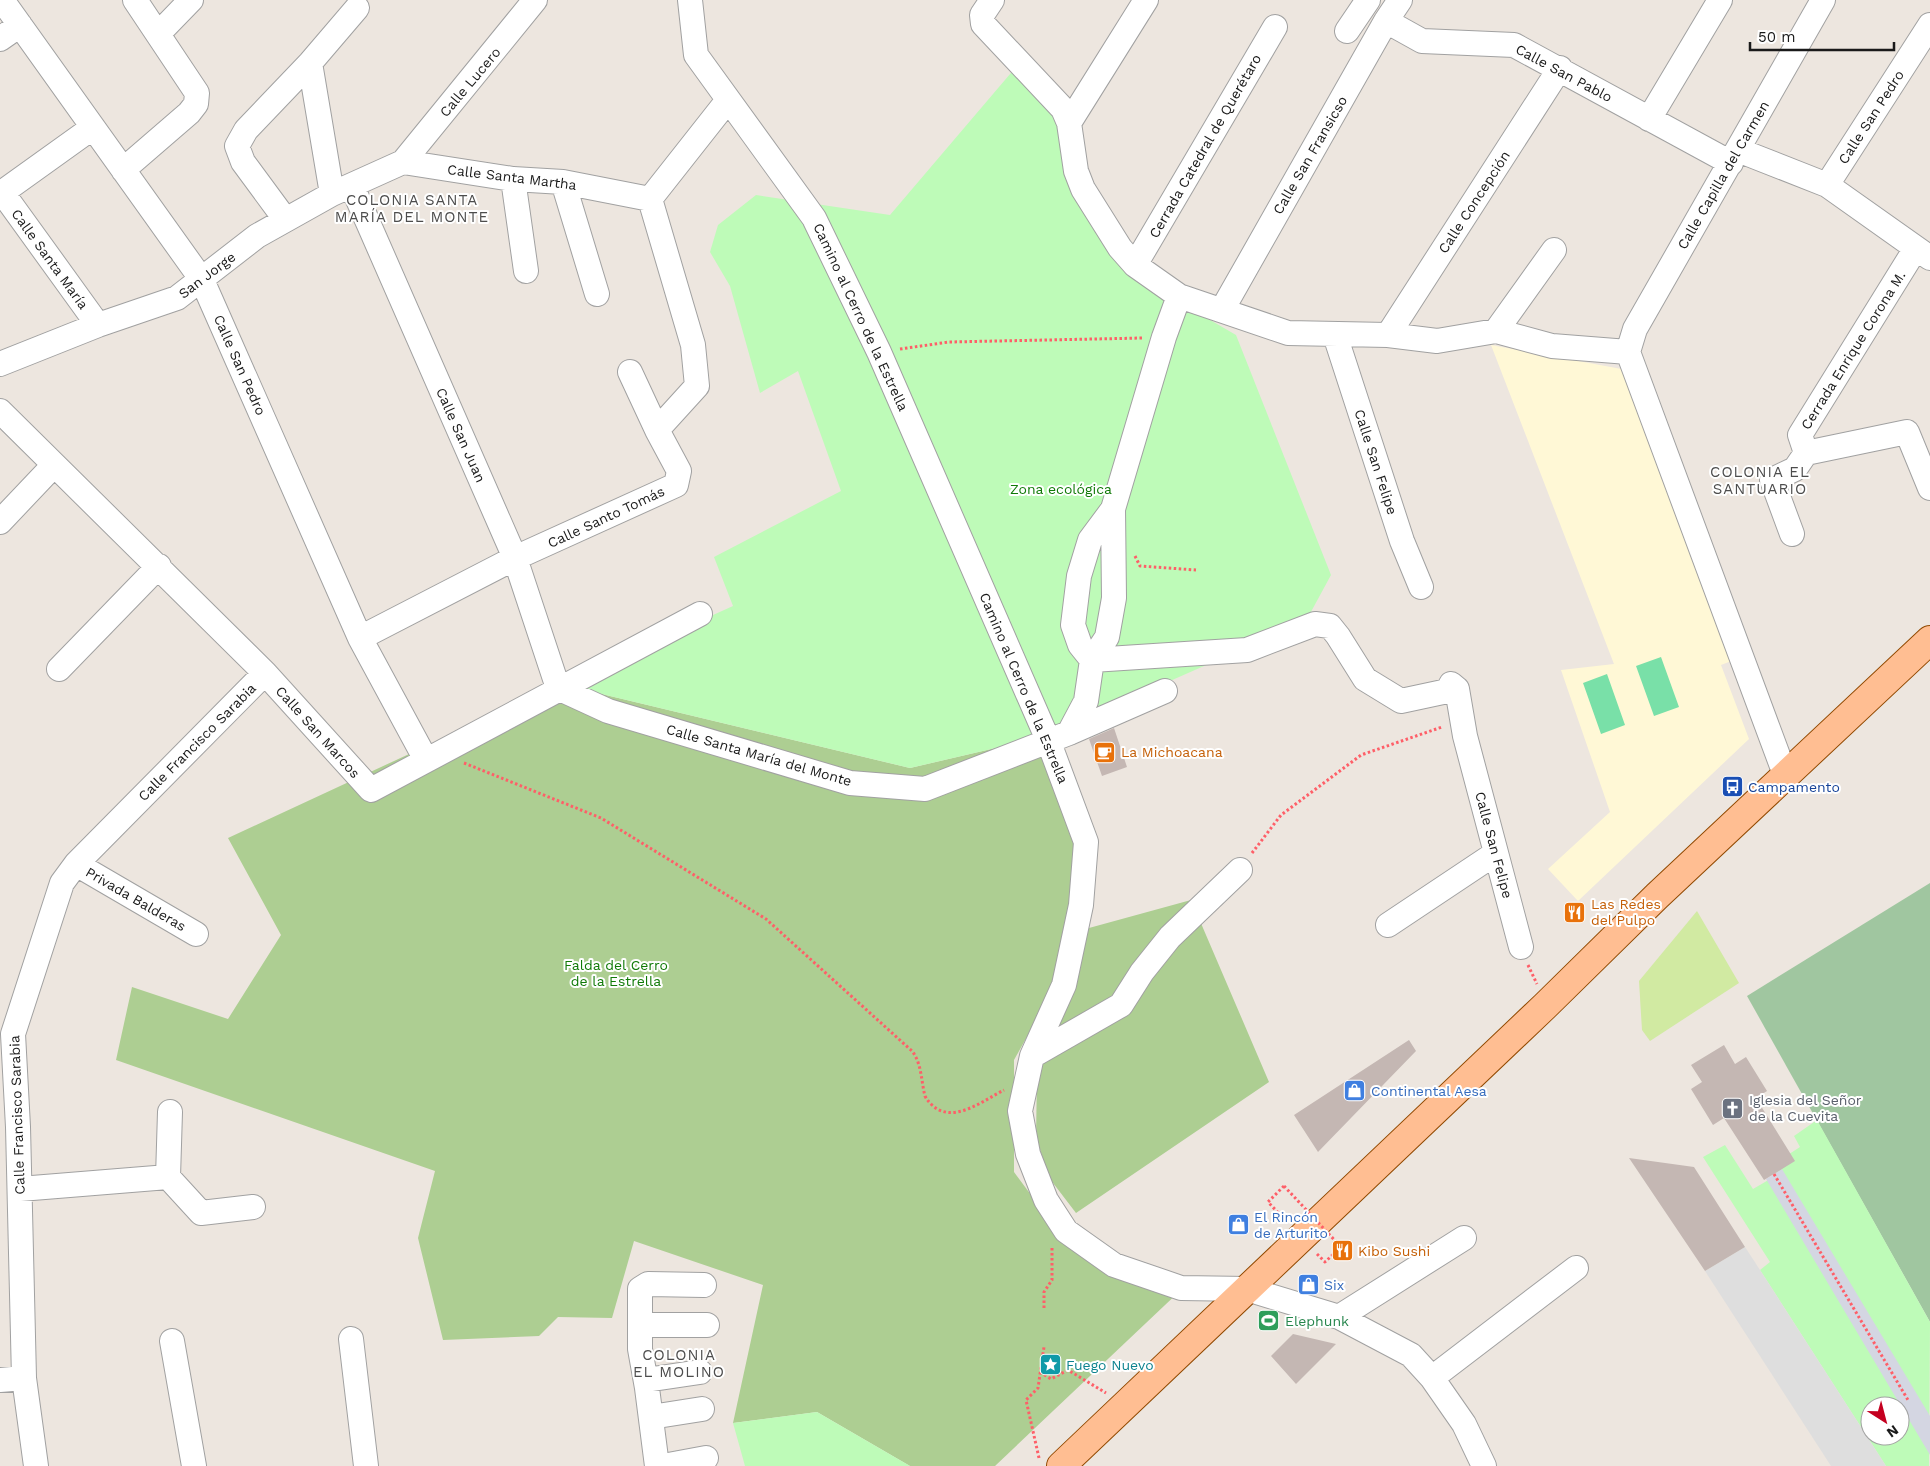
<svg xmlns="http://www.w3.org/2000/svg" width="1930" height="1466" viewBox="0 0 1930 1466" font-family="'Work Sans',sans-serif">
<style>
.education{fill:#fff8d6}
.grass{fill:#d1eaa2}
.forest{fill:#adce92}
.cemetery{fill:#a0c6a0}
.park{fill:#befbb8;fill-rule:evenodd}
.pitch{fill:#79e0a8}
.parking{fill:#dedede}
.plaza{fill:#d4d6e2}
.building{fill:#c4b7b3}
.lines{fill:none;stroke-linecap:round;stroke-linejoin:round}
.minor-casing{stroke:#a1a1a1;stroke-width:26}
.major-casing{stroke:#914900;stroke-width:30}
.path{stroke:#fe5f68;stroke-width:3;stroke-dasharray:2.5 2.5;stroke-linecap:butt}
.minor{stroke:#fff;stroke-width:24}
.major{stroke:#ffbe92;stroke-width:28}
.path-bridge{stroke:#fe5f68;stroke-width:3;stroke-dasharray:2.5 2.5;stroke-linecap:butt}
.labels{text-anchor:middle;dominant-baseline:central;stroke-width:4;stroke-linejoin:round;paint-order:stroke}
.street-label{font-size:14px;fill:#1a1a1a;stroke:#fff}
.park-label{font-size:14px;fill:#107a07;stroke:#fff}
.food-label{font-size:14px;fill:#c56008;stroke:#fff;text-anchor:start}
.transit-label{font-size:14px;fill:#164399;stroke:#fff;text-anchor:start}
.shop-label{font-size:14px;fill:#366cbe;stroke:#fff;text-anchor:start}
.worship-label{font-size:14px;fill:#5b616d;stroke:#fff;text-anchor:start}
.leisure-label{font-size:14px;fill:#27864d;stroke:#fff;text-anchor:start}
.culture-label{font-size:14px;fill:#0d838f;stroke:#fff;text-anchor:start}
.neighbourhood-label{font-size:15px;letter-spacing:1px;fill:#4d4d4d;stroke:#fff}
</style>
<rect width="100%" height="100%" fill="#ede6df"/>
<path class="education" d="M1491 345 1627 370 1734 660 1721 665 1749 739 1578 901 1548 869 1610 812 1561 670 1614 664Z"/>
<path class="grass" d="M1697 911 1739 983 1650 1041 1642 1030 1639 981Z"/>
<path class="forest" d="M560 684 910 768 1043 737 1082 832 1060 977 1014 1060V1172L1063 1238 1183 1288 995 1466H910L817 1412 733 1423 763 1285 634 1241 612 1318 558 1317 539 1336 443 1340 418 1238 435 1171 116 1060 132 987 228 1019 281 935 228 838Z
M1191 900 1269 1082 1076 1213 1050 1179 1036 1138 1037 1075 1061 1013 1089 928Z"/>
<path class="cemetery" d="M1930 883V1322L1747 996Z"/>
<path class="park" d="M1016 67 1056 110 1124 270 1236 335 1331 575 1306 621 1043 737 910 768 560 684 733 606 714 557 841 491 798 371 760 393 730 286 710 252 718 225 756 195 890 215Z
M1817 1120 1930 1322 1929 1466H1886L1760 1270 1770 1262 1703 1157 1725 1145 1753 1189 1777 1175 1772 1165 1800 1147 1794 1136ZM1870 1406H1900V1436H1870Z
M817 1412 910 1466H745L733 1423Z"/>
<path class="pitch" d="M1661 657 1679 707 1654 716 1636 666Z
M1607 674 1625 725 1601 734 1583 683Z"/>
<path class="parking" d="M1745 1247 1760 1270 1886 1466H1831L1705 1271Z"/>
<path class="plaza" d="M1782 1169 1930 1416V1455L1766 1179Z"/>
<path class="building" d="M1114 728 1127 767 1102 776 1089 739Z
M1409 1040 1416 1051 1318 1152 1294 1115Z
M1724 1045 1735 1064 1746 1057 1767 1091 1756 1098 1795 1161 1764 1180 1724 1118 1713 1125 1691 1089 1702 1082 1691 1065Z
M1629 1158 1694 1167 1745 1247 1705 1271Z
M1293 1334 1336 1344 1296 1384 1271 1356Z"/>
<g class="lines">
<defs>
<path id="minor" d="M2 0 202 280 360 638 426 760
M690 0 696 55 814 218 879 352 1048 740 1086 842 1081 905 1064 985 1032 1056 1020 1111 1028 1154 1046 1200 1066 1231 1114 1265 1181 1288 1247 1289 1339 1317 1411 1355 1432 1378 1464 1424 1484 1466
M992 0 982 15 983 24 1063 109 1069 123 1076 171 1083 189 1120 248 1135 265 1179 296 1288 333 1388 335 1437 341 1496 331 1552 346 1628 352
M1386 21 1422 41 1514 45 1731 163
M1347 31 1368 0
M158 34 191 0
M0 39 20 25
M310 63 332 194
M1649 119 1720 0
M1069 123 1146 0
M1738 150 1827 185 1930 258
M403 162 513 179 563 182 650 199
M123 170 189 113 196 104 197 93 135 0
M513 179 526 271
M563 182 597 294
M1827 185 1930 25
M352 186 515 558 558 688 608 711 850 783 925 789 1069 733 1165 691
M2 192 98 325
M0 194 92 128
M285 219 243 162 237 146 246 130 310 63 357 8
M1135 265 1275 27
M1222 310 1386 21 1400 0
M1496 331 1554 250
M1335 335 1402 541 1421 587
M1388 335 1560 68
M1628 352 1786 777
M1628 352 1635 329 1823 0
M0 364 98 325 177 298 257 236 332 194 403 162 535 0
M630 372 657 430
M0 411 265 673 371 790 700 614
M1806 453 1800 435 1916 248
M0 522 54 465
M1792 534 1772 480 1795 469 1806 453 1907 432 1930 488
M360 638 515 558 676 485 679 471 657 430 697 386 693 345 650 199 728 100
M1092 660 1247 650 1315 624 1330 626 1338 636 1365 679 1401 701 1457 689
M1092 660 1107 637 1114 598 1113 509
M59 669 159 566
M1451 684 1457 689 1465 736 1521 947
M1069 733 1086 701 1092 660 1080 645 1073 625 1079 576 1090 540 1113 509 1164 337 1179 296
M76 864 196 934
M1388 925 1496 853
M1032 1056 1121 1005 1142 972 1170 937 1240 870
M168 1177 170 1112
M20 1189 168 1177 201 1213 253 1207
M1339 1317 1464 1238
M640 1325H707
M351 1339 366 1466
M172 1341 194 1466
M1432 1378 1576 1268
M0 1380 24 1378
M646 1380 700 1372
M651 1417 702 1409
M36 1466 24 1378 18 1127 13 1034 62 883 76 864 265 673
M657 1466 647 1388 640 1349V1289L648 1284 704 1285
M663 1466 706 1458"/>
<path id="major" d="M1061 1466 1545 1006 1657 896 1930 640"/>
</defs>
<use href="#minor" class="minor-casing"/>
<use href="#major" class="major-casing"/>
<path class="path" d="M900 349 949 342 1143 338
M1135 556 1140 566 1196 570
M464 763 601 818 766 919 912 1051C922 1064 921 1081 925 1096 927 1100 929 1102 932 1105 953 1125 984 1100 1004 1090
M1252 853 1281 815 1361 755 1442 727
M1528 965 1537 984
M1774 1174 1908 1400
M1284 1186 1268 1202 1287 1222
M1317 1254 1325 1262 1341 1247
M1044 1308V1292L1052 1280V1246
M1040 1372 1051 1379 1068 1370 1106 1393
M1039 1458 1026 1400 1038 1388 1044 1347"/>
<use href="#minor" class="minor"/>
<use href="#major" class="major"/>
<path class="path-bridge" d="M1284 1186 1341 1247"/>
</g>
<defs>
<symbol id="cafe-square" viewBox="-11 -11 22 22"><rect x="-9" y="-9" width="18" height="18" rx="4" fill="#e8710a" stroke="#fff"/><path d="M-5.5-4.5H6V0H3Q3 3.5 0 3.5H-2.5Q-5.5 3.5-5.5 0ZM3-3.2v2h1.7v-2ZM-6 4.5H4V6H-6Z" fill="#fff"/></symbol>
<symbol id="bus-square" viewBox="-11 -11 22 22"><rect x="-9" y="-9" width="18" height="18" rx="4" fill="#1a4fb4" stroke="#fff"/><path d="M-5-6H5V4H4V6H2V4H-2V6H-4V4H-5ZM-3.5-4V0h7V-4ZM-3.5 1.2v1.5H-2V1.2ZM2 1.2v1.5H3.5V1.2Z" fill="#fff"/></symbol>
<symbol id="restaurant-square" viewBox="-11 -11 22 22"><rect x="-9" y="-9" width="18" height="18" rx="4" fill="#e8710a" stroke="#fff"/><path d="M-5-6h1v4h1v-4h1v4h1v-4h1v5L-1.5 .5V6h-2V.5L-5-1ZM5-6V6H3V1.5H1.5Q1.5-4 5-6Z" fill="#fff"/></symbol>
<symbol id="shop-square" viewBox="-11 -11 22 22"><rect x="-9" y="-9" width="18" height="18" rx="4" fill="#3f7fe0" stroke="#fff"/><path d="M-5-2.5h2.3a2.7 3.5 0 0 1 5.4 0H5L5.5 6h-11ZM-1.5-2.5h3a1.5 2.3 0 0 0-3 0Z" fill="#fff"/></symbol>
<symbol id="church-square" viewBox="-11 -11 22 22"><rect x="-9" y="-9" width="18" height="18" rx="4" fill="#6b7280" stroke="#fff"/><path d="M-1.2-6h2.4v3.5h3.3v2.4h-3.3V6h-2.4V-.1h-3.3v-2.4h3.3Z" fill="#fff"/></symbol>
<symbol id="stadium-square" viewBox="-11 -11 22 22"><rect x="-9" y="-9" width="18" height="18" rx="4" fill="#2e9e5b" stroke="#fff"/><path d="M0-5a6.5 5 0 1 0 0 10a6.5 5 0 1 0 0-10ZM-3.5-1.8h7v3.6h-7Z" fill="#fff"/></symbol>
<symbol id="sight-square" viewBox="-11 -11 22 22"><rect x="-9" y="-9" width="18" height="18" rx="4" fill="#0f9aa8" stroke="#fff"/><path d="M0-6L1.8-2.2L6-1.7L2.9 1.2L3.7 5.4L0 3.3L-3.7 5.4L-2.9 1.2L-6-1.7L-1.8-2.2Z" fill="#fff"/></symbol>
</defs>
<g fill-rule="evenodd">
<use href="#cafe-square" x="1092" y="740" width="25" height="25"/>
<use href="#bus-square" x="1720" y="774" width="25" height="25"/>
<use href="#restaurant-square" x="1562" y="900" width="25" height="25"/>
<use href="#shop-square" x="1342" y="1078" width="25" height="25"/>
<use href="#church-square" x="1720" y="1096" width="25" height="25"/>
<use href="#shop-square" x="1226" y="1212" width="25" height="25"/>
<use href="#restaurant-square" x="1330" y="1238" width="25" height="25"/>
<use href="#shop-square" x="1296" y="1272" width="25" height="25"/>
<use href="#stadium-square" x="1256" y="1308" width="25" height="25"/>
<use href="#sight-square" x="1038" y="1352" width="25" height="25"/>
</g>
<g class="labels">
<g class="street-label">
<text transform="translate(1564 73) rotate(28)">Calle San Pablo</text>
<text transform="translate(470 82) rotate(-50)">Calle Lucero</text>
<text transform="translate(1871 117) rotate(-57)">Calle San Pedro</text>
<text transform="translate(1205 146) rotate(-60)">Cerrada Catedral de Querétaro</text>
<text transform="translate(1310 155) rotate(-60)">Calle San Fransicso</text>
<text transform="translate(1723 175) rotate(-60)">Calle Capilla del Carmen</text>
<text transform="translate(512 177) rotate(7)">Calle Santa Martha</text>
<text transform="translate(1474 202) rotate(-57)">Calle Concepción</text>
<text transform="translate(50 259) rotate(54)">Calle Santa María</text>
<text transform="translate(207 275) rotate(-37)">San Jorge</text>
<text transform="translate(861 317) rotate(65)">Camino al Cerro de la Estrella</text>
<text transform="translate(1853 350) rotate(-58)">Cerrada Enrique Corona M.</text>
<text transform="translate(240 365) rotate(66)">Calle San Pedro</text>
<text transform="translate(461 435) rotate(66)">Calle San Juan</text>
<text transform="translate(1376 462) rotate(72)">Calle San Felipe</text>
<text transform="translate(606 517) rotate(-25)">Calle Santo Tomás</text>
<text transform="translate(1024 688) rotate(67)">Camino al Cerro de la Estrella</text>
<text transform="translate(318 732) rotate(48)">Calle San Marcos</text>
<text transform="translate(197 742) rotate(-45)">Calle Francisco Sarabia</text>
<text transform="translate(759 755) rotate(16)">Calle Santa María del Monte</text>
<text transform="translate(1494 845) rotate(75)">Calle San Felipe</text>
<text transform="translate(136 899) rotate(30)">Privada Balderas</text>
<text transform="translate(17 1115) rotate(-92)">Calle Francisco Sarabia</text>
</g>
<g class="park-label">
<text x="1061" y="489">Zona ecológica</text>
<text x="616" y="965">Falda del Cerro<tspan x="616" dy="16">de la Estrella</tspan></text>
</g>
<g class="food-label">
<text x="1121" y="752">La Michoacana</text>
<text x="1591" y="904">Las Redes<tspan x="1591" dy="16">del Pulpo</tspan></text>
<text x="1358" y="1251">Kibo Sushi</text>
</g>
<g class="transit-label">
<text x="1748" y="787">Campamento</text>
</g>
<g class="shop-label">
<text x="1371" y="1091">Continental Aesa</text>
<text x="1254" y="1217">El Rincón<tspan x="1254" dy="16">de Arturito</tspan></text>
<text x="1324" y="1285">Six</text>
</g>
<g class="worship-label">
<text x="1749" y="1100">Iglesia del Señor<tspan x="1749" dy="16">de la Cuevita</tspan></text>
</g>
<g class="leisure-label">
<text x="1285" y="1321">Elephunk</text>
</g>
<g class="culture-label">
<text x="1066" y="1365">Fuego Nuevo</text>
</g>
<g class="neighbourhood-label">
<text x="412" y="200">COLONIA SANTA<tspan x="412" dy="17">MARÍA DEL MONTE</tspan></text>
<text x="1760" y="472">COLONIA EL<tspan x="1760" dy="17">SANTUARIO</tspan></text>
<text x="679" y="1355">COLONIA<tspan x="679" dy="17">EL MOLINO</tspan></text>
</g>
</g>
<g transform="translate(1885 1421) rotate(144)"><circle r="24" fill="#ffffff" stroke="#a3a3a3"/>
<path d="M0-4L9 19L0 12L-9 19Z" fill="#c50020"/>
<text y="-8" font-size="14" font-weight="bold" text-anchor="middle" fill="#1a1a1a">N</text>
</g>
<path d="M1750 42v8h144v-8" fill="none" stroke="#1a1a1a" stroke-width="2.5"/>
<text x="1758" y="42" font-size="15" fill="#1a1a1a" stroke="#ffffff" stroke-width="4" paint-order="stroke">50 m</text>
</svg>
